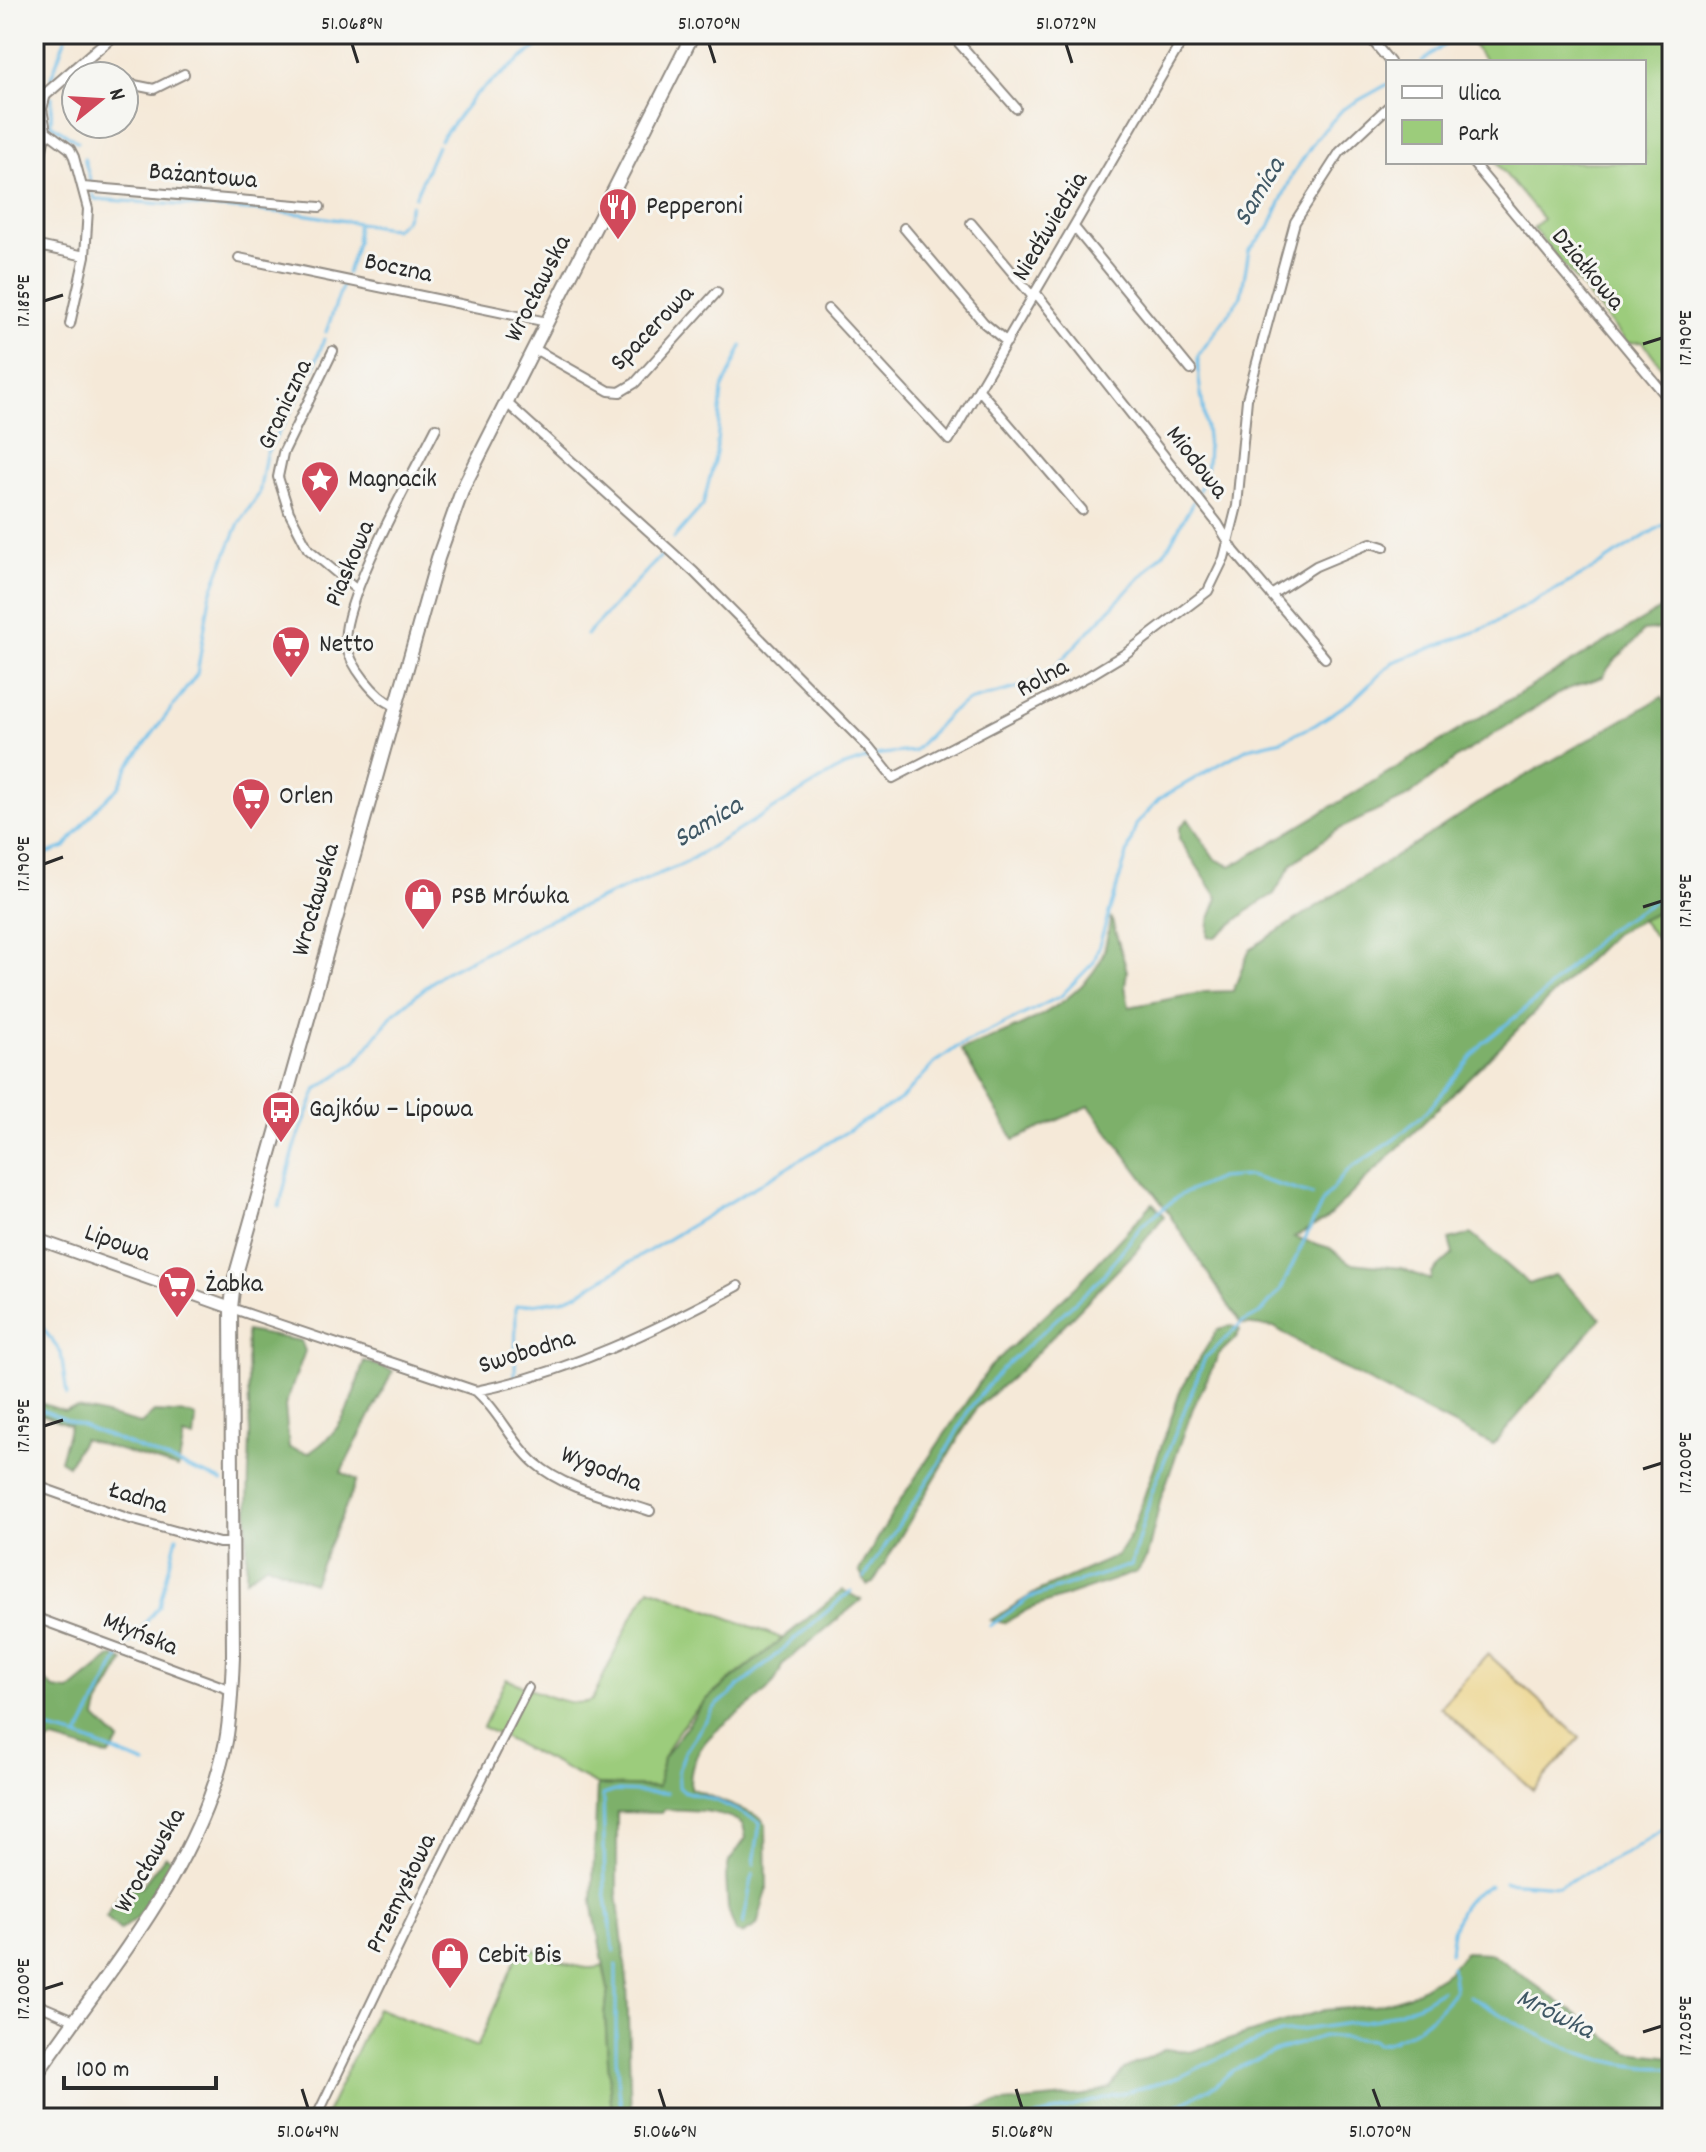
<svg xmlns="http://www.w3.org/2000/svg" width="1706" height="2152" viewBox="0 0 1706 2152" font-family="Dekko,sans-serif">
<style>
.green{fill:#9ccc7b;stroke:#647c53;stroke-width:2}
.forest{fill:#7db06b;stroke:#546e4b;stroke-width:2}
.sand{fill:#eeda9e;stroke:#8c8264;stroke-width:2}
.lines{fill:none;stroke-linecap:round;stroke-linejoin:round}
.stream{stroke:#6ebfe9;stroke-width:3}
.minor-casing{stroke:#908a82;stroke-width:12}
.tertiary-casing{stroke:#908a82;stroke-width:14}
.secondary-casing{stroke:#908a82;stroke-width:16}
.minor{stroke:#fff;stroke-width:8}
.tertiary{stroke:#fff;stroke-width:10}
.secondary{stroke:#fff;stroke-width:12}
.ticks{fill:none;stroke:#2b2b2b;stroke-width:3}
.labels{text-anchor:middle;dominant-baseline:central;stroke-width:6;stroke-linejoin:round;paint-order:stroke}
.street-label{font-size:26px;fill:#2b2b2b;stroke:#f6f6f2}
.poi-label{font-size:26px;fill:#2b2b2b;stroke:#f6f6f2;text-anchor:start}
.water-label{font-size:28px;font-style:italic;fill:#3f5764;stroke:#f6f6f2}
.neatline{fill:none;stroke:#2b2b2b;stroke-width:3}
.ticks-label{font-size:20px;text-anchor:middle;fill:#2b2b2b}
</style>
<rect width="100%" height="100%" fill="#f6f6f2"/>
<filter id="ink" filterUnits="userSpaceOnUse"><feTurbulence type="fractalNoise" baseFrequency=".0125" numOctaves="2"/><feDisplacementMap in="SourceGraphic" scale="16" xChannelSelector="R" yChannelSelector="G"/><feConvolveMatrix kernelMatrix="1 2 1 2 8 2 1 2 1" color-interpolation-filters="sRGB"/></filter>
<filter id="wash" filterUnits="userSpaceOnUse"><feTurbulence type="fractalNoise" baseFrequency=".006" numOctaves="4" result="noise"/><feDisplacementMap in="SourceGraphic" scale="32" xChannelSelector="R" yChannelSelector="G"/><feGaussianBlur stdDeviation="1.8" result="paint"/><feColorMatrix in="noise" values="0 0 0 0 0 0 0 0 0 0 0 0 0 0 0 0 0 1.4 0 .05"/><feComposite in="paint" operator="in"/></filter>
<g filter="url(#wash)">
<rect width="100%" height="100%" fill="#f5e9d8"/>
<path class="green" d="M1469 34H1672V381L1643 342 1627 343 1533 228 1543 219 1495 162H1644V62H1486L1467 37Z
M1672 905V956L1641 920Z
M650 1588 784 1639C744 1670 683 1708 664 1757 660 1766 662 1778 658 1787L597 1785 483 1727 506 1679C528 1687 571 1711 592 1700L632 1617Z
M522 1945C544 1953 581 1975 603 1966L608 1989 605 2016 612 2118H324L377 2008 477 2047Z"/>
<path class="forest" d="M1672 602V618L1661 629 1643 631C1631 649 1611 659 1603 677L1565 690 1529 712 1458 757 1409 796 1335 831 1292 864 1274 894 1254 906 1216 937H1208L1209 921 1218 898 1179 839V828L1188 819 1215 859 1230 866 1241 861Z
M1662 697 1672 714V905L1615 933 1325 1220 1294 1237 1330 1248 1350 1263 1401 1268 1430 1280 1432 1273 1453 1254 1449 1240 1471 1234 1529 1284 1555 1275 1601 1318 1493 1445 1325 1359 1274 1327 1241 1324 1163 1205 1089 1106 1014 1140 961 1050C1008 1032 1070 1010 1098 965 1106 953 1108 931 1111 917L1127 971 1125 986 1129 1007 1205 992 1233 991 1250 949 1487 798Z
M1153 1203 1164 1216 1136 1251 1020 1370 977 1407 873 1583 867 1585 859 1571 899 1502 990 1367 1080 1282Z
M1231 1325 1240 1330 1236 1338 1219 1354 1193 1408 1161 1498 1147 1557 1137 1572 1029 1609 1004 1623 991 1620 1040 1590 1117 1556 1131 1534 1181 1389 1217 1330Z
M246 1331 301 1341 305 1351 285 1406 289 1448 309 1453C347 1429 351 1401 364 1361L393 1371 341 1472 357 1480 313 1583 267 1564 246 1579 250 1433Z
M34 1401 64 1411 78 1408 141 1424 154 1412 191 1414 196 1418 194 1439 184 1436 178 1468 83 1439 68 1465 60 1460 70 1425 34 1412Z
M843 1590 861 1600 782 1665C770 1714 688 1719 690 1788L760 1817 766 1825 767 1890 757 1925 742 1934 736 1932 728 1909 726 1876 729 1862 746 1838 743 1824C719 1808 691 1811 664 1809L661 1813 617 1812V1892L627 1981 631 2118H612L605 2016 608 1989 592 1902 597 1785 658 1787 663 1758 705 1701Z
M112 1656 124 1661 100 1702 96 1718 120 1741 108 1756 54 1740 34 1746V1670L54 1689 69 1691Z
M165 1856 172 1860 137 1918 120 1930 106 1917 121 1891 142 1886Z
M1465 1952 1491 1953 1629 2052 1672 2057V2118H946L993 2104 1086 2095 1110 2088 1124 2069 1166 2049 1190 2052 1324 2010 1374 2006 1408 1996 1449 1971Z"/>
<path class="sand" d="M1488 1654 1580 1738 1533 1790 1440 1707Z"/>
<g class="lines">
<path class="stream" d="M1422 62 1458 34
M51 78 67 34
M52 97 51 124 78 142
M34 137 38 135
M440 140 475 95 553 34
M84 158 91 183
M93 194 95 199 302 214 395 229 405 220 411 205
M415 197 437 146
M347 273 357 243V223
M326 332 343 284
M313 370 324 339
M1199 490C1220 450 1196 399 1198 356L1241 296 1249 250 1268 229 1293 174 1316 139 1343 109 1388 84
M674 538 703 505 716 453 722 390 742 346
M586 635 661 556
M34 858 65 847 98 806 119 787 128 767 197 674 210 596 221 567 239 523 259 494 266 454 307 383
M279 1207 296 1143 317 1089 356 1062 393 1014 442 974 540 924 683 864 842 767 881 754 914 751 950 713 968 701 1024 686 1054 668 1167 549 1193 502
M34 1316 61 1353 67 1395
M515 1376 516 1306 562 1300 579 1293 901 1099 935 1063 957 1047 1061 996 1094 962 1136 825 1159 799 1248 748 1282 740 1315 725 1353 700 1393 662 1483 629 1588 572 1672 519
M34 1407 222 1481
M864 1578 942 1459 969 1409 999 1372 1100 1279 1142 1225 1180 1195 1219 1178 1249 1176 1312 1195
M990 1626 1029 1598 1131 1565 1152 1492 1205 1358 1242 1323 1261 1313 1281 1289 1324 1199 1348 1170 1395 1139 1429 1109 1483 1043 1539 998 1607 930 1672 891
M129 1643 159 1606 177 1537
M34 1726 78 1737 145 1764
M78 1737 119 1657
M754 1864 760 1822 717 1801 683 1791 679 1787 678 1771 685 1752 714 1708 851 1591
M1504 1882 1559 1886 1632 1850 1672 1822
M743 1925 753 1873
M614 1951 605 1891 603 1795 615 1791 667 1793
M1450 1953C1452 1924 1460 1896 1490 1886
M616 1965V2058L622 2118
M1469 1996C1536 2035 1591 2069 1672 2068
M1032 2118 1180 2077 1244 2046 1280 2033 1379 2019 1419 2004 1442 1990
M1075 2118 1161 2114 1216 2085 1233 2070 1276 2051 1323 2036 1372 2040 1376 2044C1410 2039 1436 2016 1455 1990L1452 1967"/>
</g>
</g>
<g filter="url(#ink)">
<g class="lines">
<defs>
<path id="minor" d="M951 34 1016 108
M1367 34 1390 62
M74 70 96 76
M124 83 154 89 184 74
M46 94 42 109 46 131 70 149 74 157 88 209 85 256 70 324
M1472 162 1672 403
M34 187 46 131
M83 187 320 207
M971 223 1032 296
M1074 227 1191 370
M904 228 984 323 1007 342
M34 245 85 256
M239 258 547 322
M1035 292 1218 524 1234 551 1325 658
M828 309 949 440 1186 34
M533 348 609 391 620 392 635 383 717 292
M333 351 283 453 278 477 289 512 308 549 357 590
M981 392 1082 510
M507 403 694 572 869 748 893 778 1087 677 1125 654 1208 591 1224 558 1237 506 1247 399 1295 222 1340 152 1388 107
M1271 595 1316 566 1371 543 1384 547
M394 705C375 698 350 665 346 644 338 606 416 468 436 428
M34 851 38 848
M231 1308 476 1391C568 1373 656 1330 738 1286
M476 1391C500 1412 511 1442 535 1463 566 1490 612 1498 650 1511
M34 1485 127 1518 219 1543H232
M34 1617 231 1690
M34 2003 74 2020
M316 2118 428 1885 528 1688"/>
<path id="tertiary" d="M34 97 46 94 115 34
M34 1238 231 1308"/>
<path id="secondary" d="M34 2078C105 1974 201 1867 226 1741 231 1713 232 1684 233 1656L231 1308 234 1281 438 558 463 488 693 34"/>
</defs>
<use href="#minor" class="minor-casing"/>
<use href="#tertiary" class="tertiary-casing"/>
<use href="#secondary" class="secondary-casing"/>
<use href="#minor" class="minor"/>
<use href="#tertiary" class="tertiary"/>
<use href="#secondary" class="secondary"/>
</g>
</g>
<path class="ticks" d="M352 44 358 63M709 44 715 63M1066 44 1072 63M44 301 63 295M1643 344 1662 338M44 864 63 857M1643 907 1662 901M44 1426 63 1420M1643 1469 1662 1463M44 1989 63 1983M1643 2032 1662 2026M302 2089 308 2108M659 2089 665 2108M1016 2089 1022 2108M1373 2089 1380 2108"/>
<defs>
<symbol id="restaurant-pin" viewBox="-11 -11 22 30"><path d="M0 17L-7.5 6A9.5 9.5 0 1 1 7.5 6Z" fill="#d1495b" stroke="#f6f6f2"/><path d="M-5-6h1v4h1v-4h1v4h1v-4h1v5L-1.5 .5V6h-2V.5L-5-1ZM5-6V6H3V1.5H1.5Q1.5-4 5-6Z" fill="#fff"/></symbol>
<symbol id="sight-pin" viewBox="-11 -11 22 30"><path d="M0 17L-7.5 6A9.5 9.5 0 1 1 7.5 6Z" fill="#d1495b" stroke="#f6f6f2"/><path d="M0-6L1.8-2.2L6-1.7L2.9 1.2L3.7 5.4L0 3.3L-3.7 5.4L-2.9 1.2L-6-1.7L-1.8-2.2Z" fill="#fff"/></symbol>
<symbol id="supermarket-pin" viewBox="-11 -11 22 30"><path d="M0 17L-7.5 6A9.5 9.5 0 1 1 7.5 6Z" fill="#d1495b" stroke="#f6f6f2"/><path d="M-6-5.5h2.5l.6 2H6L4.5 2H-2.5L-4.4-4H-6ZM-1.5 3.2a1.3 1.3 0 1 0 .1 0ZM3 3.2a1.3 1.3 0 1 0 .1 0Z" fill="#fff"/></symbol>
<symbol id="shop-pin" viewBox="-11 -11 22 30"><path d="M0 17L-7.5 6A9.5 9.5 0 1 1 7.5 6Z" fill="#d1495b" stroke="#f6f6f2"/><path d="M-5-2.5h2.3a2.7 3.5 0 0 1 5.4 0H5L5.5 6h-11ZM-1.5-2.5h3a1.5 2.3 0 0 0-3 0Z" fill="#fff"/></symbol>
<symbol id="bus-pin" viewBox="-11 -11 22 30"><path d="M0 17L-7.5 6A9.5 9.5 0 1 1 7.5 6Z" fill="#d1495b" stroke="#f6f6f2"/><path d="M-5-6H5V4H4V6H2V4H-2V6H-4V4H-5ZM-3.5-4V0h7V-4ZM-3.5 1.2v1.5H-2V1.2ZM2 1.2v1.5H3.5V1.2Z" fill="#fff"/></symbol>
</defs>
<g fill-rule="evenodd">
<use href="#restaurant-pin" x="596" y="185" width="44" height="60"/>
<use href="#sight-pin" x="298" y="458" width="44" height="60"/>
<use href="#supermarket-pin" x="269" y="623" width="44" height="60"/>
<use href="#supermarket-pin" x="229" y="775" width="44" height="60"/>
<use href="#shop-pin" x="401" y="875" width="44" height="60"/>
<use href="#bus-pin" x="259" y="1088" width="44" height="60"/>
<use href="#supermarket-pin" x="155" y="1263" width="44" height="60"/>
<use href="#shop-pin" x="428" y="1934" width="44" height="60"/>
</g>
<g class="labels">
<g class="street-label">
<text transform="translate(203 177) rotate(5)">Bażantowa</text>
<text transform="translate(1051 227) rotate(-59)">Niedźwiedzia</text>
<text transform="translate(398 269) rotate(12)">Boczna</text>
<text transform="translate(1587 270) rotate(50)">Działkowa</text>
<text transform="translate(539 289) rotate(-63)">Wrocławska</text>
<text transform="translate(653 329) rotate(-46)">Spacerowa</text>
<text transform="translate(286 405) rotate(-65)">Graniczna</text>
<text transform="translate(1196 463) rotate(52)">Miodowa</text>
<text transform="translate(351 564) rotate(-67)">Piaskowa</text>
<text transform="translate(1043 679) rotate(-29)">Rolna</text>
<text transform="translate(317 900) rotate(-74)">Wrocławska</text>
<text transform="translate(117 1244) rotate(20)">Lipowa</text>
<text transform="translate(527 1353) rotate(-17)">Swobodna</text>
<text transform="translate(601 1470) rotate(22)">Wygodna</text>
<text transform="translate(138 1499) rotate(17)">Ładna</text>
<text transform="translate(140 1635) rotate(22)">Młyńska</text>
<text transform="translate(151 1861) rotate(-60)">Wrocławska</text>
<text transform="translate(402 1894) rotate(-64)">Przemysłowa</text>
</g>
<g class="poi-label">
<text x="646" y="207">Pepperoni</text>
<text x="348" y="480">Magnacik</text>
<text x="319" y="645">Netto</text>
<text x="279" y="797">Orlen</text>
<text x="451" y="897">PSB Mrówka</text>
<text x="309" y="1110">Gajków – Lipowa</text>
<text x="205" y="1285">Żabka</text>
<text x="478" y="1956">Cebit Bis</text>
</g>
<g class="water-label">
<text transform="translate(1261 193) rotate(-59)">Samica</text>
<text transform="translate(709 824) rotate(-31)">Samica</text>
<text transform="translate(1554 2016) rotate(26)">Mrówka</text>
</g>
</g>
<rect width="1706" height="2152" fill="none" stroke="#f6f6f2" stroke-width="88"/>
<rect x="1386" y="60" width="260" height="104" fill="#f6f6f2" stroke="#a5a5a2" stroke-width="2"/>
<rect x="1402" y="86" width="40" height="12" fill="#ffffff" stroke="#a5a5a2" stroke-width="2"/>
<text x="1458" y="100" font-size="24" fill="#2b2b2b">Ulica</text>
<rect x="1402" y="120" width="40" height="24" fill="#9ccc7b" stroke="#a5a5a2" stroke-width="2"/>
<text x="1458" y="140" font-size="24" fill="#2b2b2b">Park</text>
<g transform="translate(100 100) rotate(72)"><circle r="38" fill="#f6f6f2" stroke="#a5a5a2" stroke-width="2"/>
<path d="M0-6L14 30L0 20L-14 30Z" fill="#d1495b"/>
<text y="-12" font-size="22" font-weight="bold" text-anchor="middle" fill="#2b2b2b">N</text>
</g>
<path d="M64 2076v12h152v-12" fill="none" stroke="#2b2b2b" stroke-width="4"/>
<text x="76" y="2076" font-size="24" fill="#2b2b2b" stroke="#f6f6f2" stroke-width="6" paint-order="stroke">100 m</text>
<rect x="44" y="44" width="1618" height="2064" class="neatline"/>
<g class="ticks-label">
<text x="352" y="29">51.068°N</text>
<text x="709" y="29">51.070°N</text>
<text x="1066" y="29">51.072°N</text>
<text transform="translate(22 301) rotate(-90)" y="7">17.185°E</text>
<text transform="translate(1684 338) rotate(-90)" y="7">17.190°E</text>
<text transform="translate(22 864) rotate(-90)" y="7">17.190°E</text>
<text transform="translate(1684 901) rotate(-90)" y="7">17.195°E</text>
<text transform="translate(22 1426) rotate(-90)" y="7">17.195°E</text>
<text transform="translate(1684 1463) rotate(-90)" y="7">17.200°E</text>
<text transform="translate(22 1989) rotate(-90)" y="7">17.200°E</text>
<text transform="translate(1684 2026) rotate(-90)" y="7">17.205°E</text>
<text x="308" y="2137">51.064°N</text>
<text x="665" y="2137">51.066°N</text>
<text x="1022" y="2137">51.068°N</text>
<text x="1380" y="2137">51.070°N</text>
</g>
</svg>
